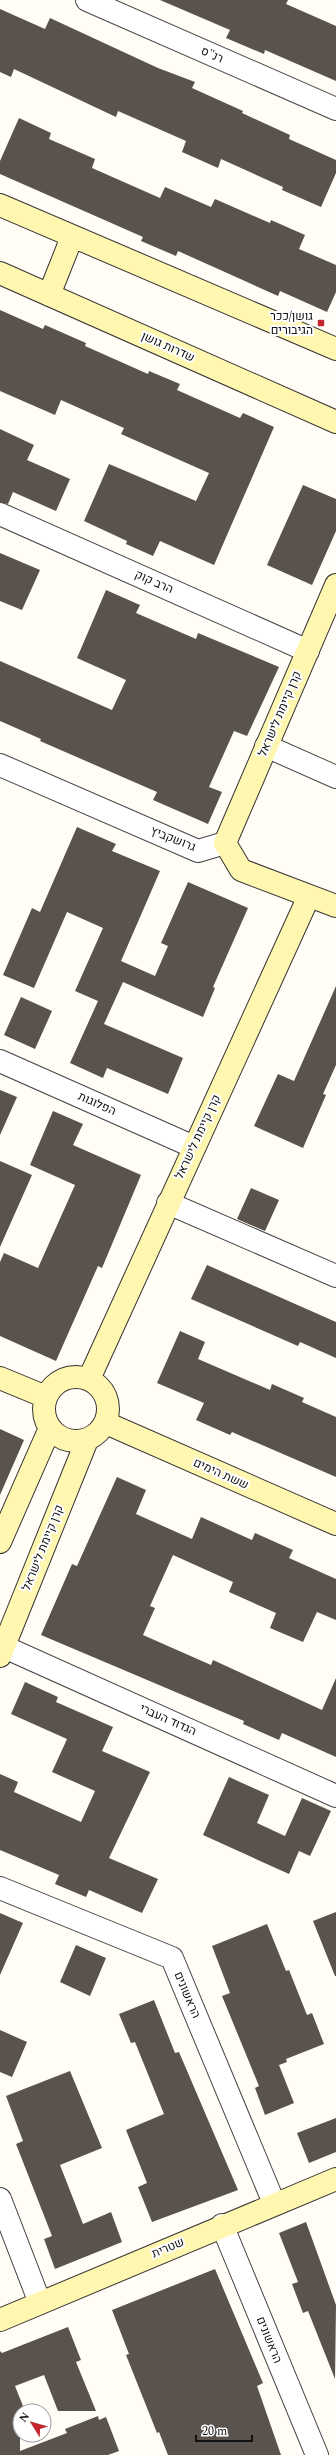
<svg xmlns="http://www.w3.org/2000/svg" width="336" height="2455" viewBox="0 0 336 2455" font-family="Spectral,Heebo,serif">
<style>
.building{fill:#5a524d}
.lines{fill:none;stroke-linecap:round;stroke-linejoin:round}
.street-casing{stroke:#444;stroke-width:24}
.secondary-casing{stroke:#333;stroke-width:24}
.street{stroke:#fff;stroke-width:22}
.secondary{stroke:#fff6b0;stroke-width:22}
.poi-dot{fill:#c4262e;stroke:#fff;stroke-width:1.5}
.labels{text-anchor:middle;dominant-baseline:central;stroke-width:4;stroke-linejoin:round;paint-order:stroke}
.street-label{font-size:12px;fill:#111;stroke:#fff}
.poi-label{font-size:12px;fill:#111;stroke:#fff;text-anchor:end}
</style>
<rect width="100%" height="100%" fill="#fffdf5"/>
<path class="building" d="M160 0H288L286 4 336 26V81L265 50 264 54 226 38 230 30Z
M0 9 45 29 50 18 158 68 195 82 192 88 243 111 242 113 290 135 289 139 336 160V173L321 207 282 190 283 187 221 159 218 168 182 152 186 141 118 111 116 117 14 69 11 77 0 72Z
M19 118 51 133 49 139 95 159 92 168 160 198 165 187 211 207 215 199 270 223 271 220 305 235 299 249 336 265V292L327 312 280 291 278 296 178 251 176 256 141 241 143 237 0 174V161Z
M0 310 43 329 45 325 86 343 85 346 148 374 149 371 180 384 177 390 240 418 243 413 274 427 214 565 160 541 153 556 126 544 127 541 84 521 109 464 196 501 209 473 121 434 124 428 61 400 55 415 0 391Z
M0 429 34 445 27 460 70 479 56 511 13 492 8 504 0 502Z
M303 485 336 499V531L312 585 267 565Z
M0 553 40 570 22 610 0 601Z
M106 590 140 605 136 613 196 639 198 633 279 667 247 736 234 731 209 787 222 792 208 824 153 800 157 792 40 741 41 739 0 721V661L112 710 126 680 77 658Z
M77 827 116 844 112 851 160 871 121 961 155 976 168 946 161 943 188 882 248 908 213 987 215 988 203 1017 123 982 104 1024 183 1058 168 1094 107 1068 103 1078 70 1063 98 1001 75 991 103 928 67 912 34 988 3 975 32 908 40 912Z
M336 986V1065L323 1094 326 1095 303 1148 254 1126 278 1074 294 1081Z
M21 997 52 1011 35 1049 4 1035Z
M0 1090 17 1097 0 1135Z
M53 1111 83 1124 73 1145 141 1175 102 1268 98 1266 56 1361 0 1336V1262L4 1253 38 1268 75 1185 30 1165Z
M0 1161 32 1175 0 1247Z
M251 1188 279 1200 265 1231 237 1219Z
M207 1265 336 1322V1358L300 1342 298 1346 191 1299Z
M180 1331 205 1342 198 1359 270 1390 272 1384 304 1398 302 1402 336 1417V1477L232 1432 230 1435 196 1420 204 1403 157 1383Z
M0 1429 24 1440 0 1495Z
M117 1477 146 1490 136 1514 192 1539 201 1517 252 1540 255 1533 293 1550 289 1558 336 1579V1620L317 1612 303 1642 270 1628 276 1613 229 1592 233 1582 173 1555 150 1606 155 1608 143 1635 211 1665 213 1660 322 1710 336 1678V1757L282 1733 279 1740 243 1724 244 1721 41 1635 72 1564 77 1566Z
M25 1682 58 1697 56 1702 113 1727 102 1751 150 1772 109 1858 158 1879 142 1913 89 1890 86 1897 55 1884 59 1875 0 1850V1774L18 1782 14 1792 81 1822 95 1791 52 1772 67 1739 11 1714Z
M229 1777 269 1795 257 1823 285 1836 302 1798 331 1811 310 1856 299 1851 289 1874 203 1835Z
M336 1912V1976H335L313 1921Z
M0 1913 23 1923 0 1975Z
M267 1924 286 1971 289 1970 307 2015 312 2013 324 2044 286 2059 287 2062 279 2065 294 2103 265 2115 255 2088 259 2086 222 1996 230 1993 212 1946Z
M76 1945 106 1958 90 1996 60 1982Z
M154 2000 175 2053 179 2052 238 2190 152 2222 138 2187 147 2183 126 2130 164 2114 135 2042 131 2043 119 2014Z
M0 2030 27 2042 12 2077 0 2072Z
M70 2071 102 2148 60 2165 83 2224 111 2212 122 2242 55 2269 44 2239 52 2236 16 2144 23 2141 6 2096Z
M336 2118V2152L309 2163 297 2133Z
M306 2222 336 2305 335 2379 308 2311 303 2313 292 2284 298 2282 279 2233Z
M215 2269 263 2383 257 2386 281 2455H168L159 2432 157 2433 126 2355 129 2354 112 2310Z
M68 2327 81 2360 76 2362 96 2411H58L44 2375 15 2386 25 2411H20V2451L67 2433 65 2429 98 2416 99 2420 106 2417 119 2451 108 2455H0V2351L2 2353Z"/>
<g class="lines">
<defs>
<path id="street" d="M87 0 336 109
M0 514 308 651
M266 746 336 777
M0 765 198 851 225 843
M0 1061 194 1147
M168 1203 336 1276
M0 1645 336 1796
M0 1888 172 1958 274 2203
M0 2199 40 2303
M222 2225 317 2455"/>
<path id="secondary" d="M0 205 336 349
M0 273 336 422
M49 295 72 237
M336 585 225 843 241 870 336 906
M44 1409a32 32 0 1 1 64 0a32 32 0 1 1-64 0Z
M0 1378 46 1397
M89 1379 309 896
M106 1423 336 1524
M0 1542 50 1428
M0 1656 87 1440
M0 2320 336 2179"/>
</defs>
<use href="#street" class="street-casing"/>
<use href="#secondary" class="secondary-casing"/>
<use href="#street" class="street"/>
<use href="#secondary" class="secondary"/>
</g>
<rect class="poi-dot" x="317" y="319" width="8" height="8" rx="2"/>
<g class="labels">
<g class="street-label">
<text transform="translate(212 55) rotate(24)">רנ"ס</text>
<text transform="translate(168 347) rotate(24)">שדרות גושן</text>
<text transform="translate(154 582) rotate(24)">הרב קוק</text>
<text transform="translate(280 714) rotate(-67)">קרן קיימת לישראל</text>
<text transform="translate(173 839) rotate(22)">גרושקביץ</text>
<text transform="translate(97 1104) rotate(24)">הפלוגות</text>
<text transform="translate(198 1137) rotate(-65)">קרן קיימת לישראל</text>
<text transform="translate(221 1474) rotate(24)">ששת הימים</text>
<text transform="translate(43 1548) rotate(-68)">קרן קיימת לישראל</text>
<text transform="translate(168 1720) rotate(24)">הגדוד העברי</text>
<text transform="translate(187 1995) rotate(67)">הראשונים</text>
<text transform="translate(168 2248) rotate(-23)">שטרית</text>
<text transform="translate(269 2340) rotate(68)">הראשונים</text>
</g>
<g class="poi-label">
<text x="313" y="316">גושן/ככר<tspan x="313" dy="14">הגיבורים</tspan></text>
</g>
</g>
<g transform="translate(32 2423) rotate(307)"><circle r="19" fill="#ffffff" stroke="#a0a0a0"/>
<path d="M0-3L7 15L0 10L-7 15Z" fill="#c4262e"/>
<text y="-6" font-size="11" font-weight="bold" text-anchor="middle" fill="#111111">N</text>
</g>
<path d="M196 2435v6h56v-6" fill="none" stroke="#111111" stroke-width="2"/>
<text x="202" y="2435" font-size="12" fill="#111111" stroke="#ffffff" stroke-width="3" paint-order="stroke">20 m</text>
</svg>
